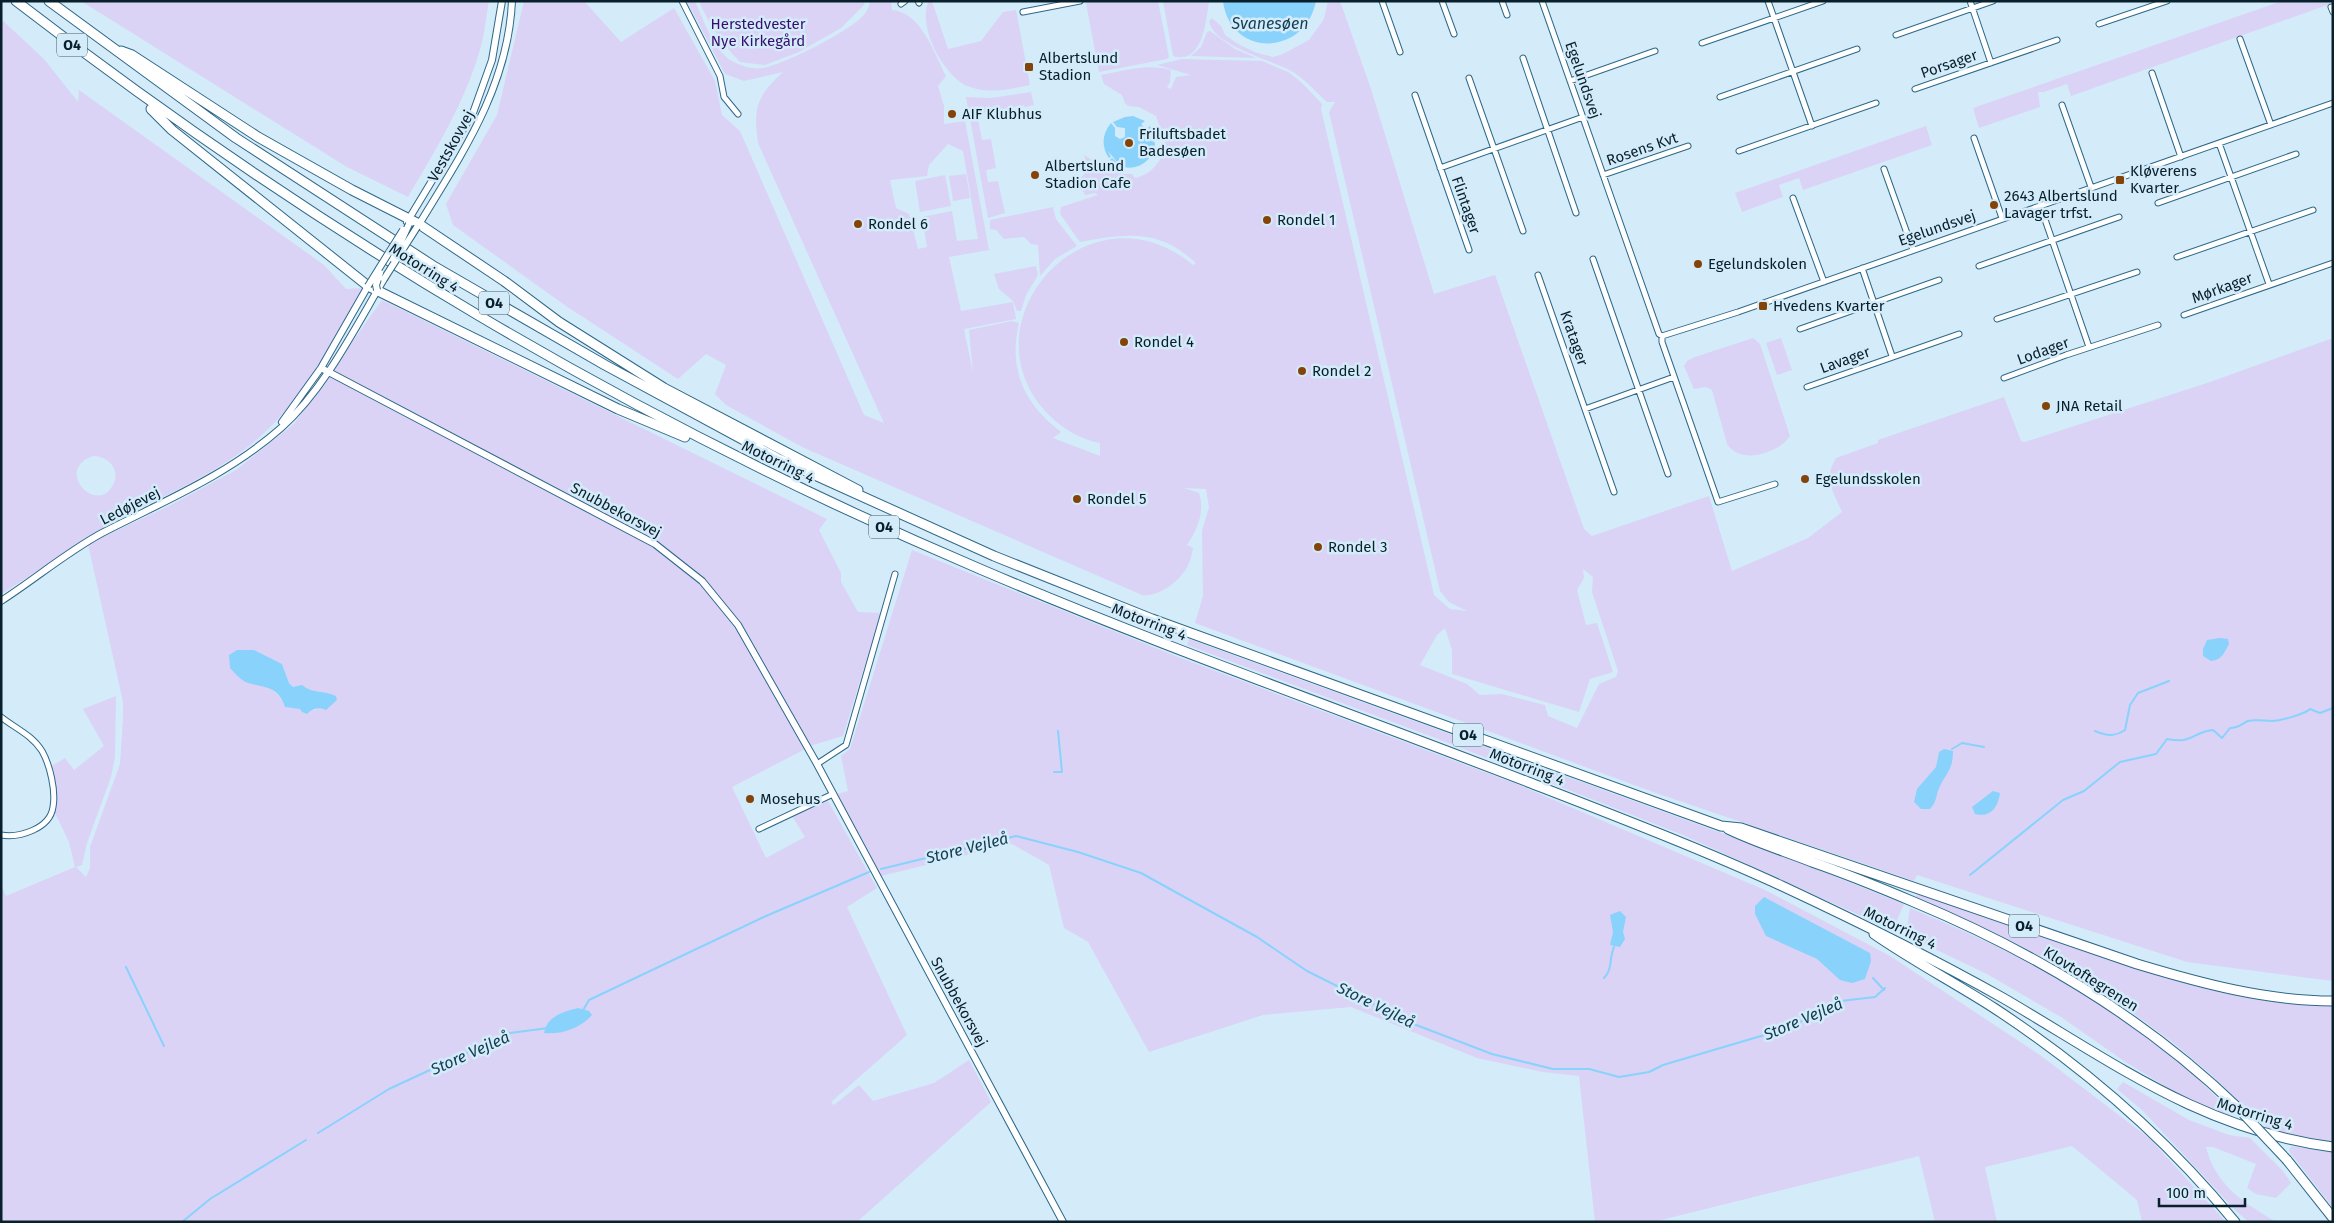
<svg xmlns="http://www.w3.org/2000/svg" width="2334" height="1223" viewBox="0 0 2334 1223" font-family="'Fira Sans',sans-serif">
<style>
.green{fill:#dad3f6;fill-rule:evenodd}
.water{fill:#89d2fc}
.lines{fill:none;stroke-linecap:round;stroke-linejoin:round}
.stream{stroke:#89d2fc;stroke-width:2}
.minor-casing{stroke:#2d6888;stroke-width:7}
.tertiary-casing{stroke:#2d6888;stroke-width:8}
.motorway-casing{stroke:#2d6888;stroke-width:11}
.minor{stroke:#fff;stroke-width:5}
.tertiary{stroke:#fff;stroke-width:6}
.motorway{stroke:#fff;stroke-width:9}
.tertiary-bridge-casing{stroke:#2d6888;stroke-width:8;stroke-linecap:butt}
.motorway-bridge-casing{stroke:#2d6888;stroke-width:11;stroke-linecap:butt}
.tertiary-bridge{stroke:#fff;stroke-width:6}
.motorway-bridge{stroke:#fff;stroke-width:9}
.poi-dot{fill:#834309;stroke:#d4ebf9;stroke-width:2}
.labels{text-anchor:middle;dominant-baseline:central;stroke-width:5;stroke-linejoin:round;paint-order:stroke}
.shield{fill:#d4ebf9;stroke:#445d6a;stroke-width:1}
.shield-label{font-size:14px;font-weight:bold;fill:#07202c}
.park-label{font-size:15px;fill:#370e6e;stroke:#d4ebf9}
.poi-label{font-size:15px;fill:#07202c;stroke:#d4ebf9;text-anchor:start}
.street-label{font-size:15px;fill:#07202c;stroke:#d4ebf9}
.water-label{font-size:16px;font-style:italic;fill:#113c51;stroke:#d4ebf9}
</style>
<rect width="100%" height="100%" fill="#d4ebf9"/>
<path class="green" d="M81 1H489C486 16 485 32 481 46 466 101 436 149 408 197L347 167Z
M524 1H584L621 42 674 8 715 81 722 115 740 131 864 415 884 423 758 143C753 107 757 96 783 72L744 81 725 74 687 1H695C703 19 713 48 730 60 739 65 752 70 763 68 785 64 845 33 861 18 866 13 869 8 870 1H891L892 10C921 12 934 53 946 76L938 86 944 106V124L965 121 989 250 949 257 961 311 1013 302 1016 319 964 329 973 373 969 330 1012 321 1019 323C1008 369 1024 404 1061 432L1053 438 1100 456V443C1078 439 1060 427 1045 411 963 319 1090 179 1193 265L1196 263C1158 228 1126 234 1080 242L1060 214 1061 207 1098 195 1095 193 1085 195 1078 181 1088 170 1084 155 1104 168 1107 166 1121 174H1132L1135 178C1153 174 1161 161 1166 145L1156 116 1139 107 1128 106 1125 103 1122 95 1104 84 1101 75C1124 71 1148 63 1171 70L1170 82 1167 87 1171 89 1176 77 1191 75 1157 65 1182 59 1262 61 1288 72 1301 82 1322 104 1321 109 1434 595 1450 609 1467 611 1449 602 1440 591 1329 112 1335 102H1327C1316 92 1305 79 1293 72 1273 60 1213 46 1209 21L1212 18 1221 26 1225 35 1238 44 1257 53 1273 57 1283 54 1309 40 1324 19 1328 1H1340L1371 89 1434 294 1495 275 1584 529 1592 536 1709 496 1732 571 1808 538 1842 512C1833 490 1823 480 1836 458L1878 443V440L2004 397 2021 441 2025 442 2210 382 2333 338V981L2187 962 1917 875 1914 881 1656 793 1195 623 1203 596 1202 531 1209 507 1206 489 1184 488 1199 493C1205 511 1198 529 1187 545L1193 548C1192 553 1191 559 1189 563 1183 579 1159 598 1142 595L802 447 726 405 715 394 726 365 706 354 678 379 566 306 453 225 446 204 497 115ZM948 144 963 151 978 239 957 241 952 211 922 217 927 247 918 249 909 214 896 208 890 180 927 176 929 165ZM1583 569 1593 577 1592 592 1618 671 1616 677 1599 684 1577 728 1548 716 1545 705 1502 694 1480 695 1467 684 1420 665 1437 635 1445 628 1452 650V674L1579 712 1590 679 1613 672 1597 623 1586 625 1577 590 1584 578Z
M699 1H865L864 5 841 28 799 52 765 65 740 62C722 43 709 25 699 1Z
M929 1H932L948 49 981 41 1003 12 1016 10 1030 85C1010 89 989 94 970 87 945 79 916 26 929 1Z
M1092 1H1158L1169 57 1167 59 1099 72 1086 3Z
M1163 1H1209C1206 21 1203 65 1173 56Z
M2282 1 2333 3 2071 96 2067 84 2044 92H2038L2040 107 1979 128 1973 108Z
M1 19 44 59 78 102 79 90 324 265 346 289 363 288C337 333 312 383 276 421 232 469 169 492 113 522 74 544 39 571 1 594ZM93 456C108 456 121 469 113 485 97 516 53 470 93 456Z
M1210 31 1235 49 1256 58 1191 56 1201 47 1207 32Z
M1031 92 1034 105 1025 107 1024 105 977 114 982 140 991 139 996 168 986 170 988 182 998 181 1005 213 988 218 966 97 991 98Z
M1926 126 1932 145 1803 190 1799 178 1779 185 1783 197 1742 212 1735 193Z
M966 174 970 198 953 201 949 176Z
M945 175 951 206 920 212 915 181Z
M1053 207 1056 219 1077 246 1055 259 1040 276 1038 245 1031 244 1024 237 1004 239 996 230 990 229V220Z
M1036 266 1038 275 1026 295 1021 311H1017L1013 301 999 289 994 274Z
M382 300 827 519 819 530 841 573V582L858 612 881 613 843 736 813 745 732 787 766 858 805 837 792 816 828 801 877 888 847 907 907 1035 831 1102 834 1105 859 1085 873 1101 934 1083 969 1060 991 1102 857 1222H1V885L6 896 75 867 69 842 55 813 56 793 50 767 65 758 74 770 104 746 83 709 116 696 115 757 111 777 87 843 82 865 76 867 86 877 90 868V847L120 764 123 719V702L88 544 171 505 236 470 294 424ZM271 660 282 664 289 683 293 687 301 686 308 691 316 710 285 707C279 689 264 685 248 683Z
M1753 338 1760 344 1790 436C1778 454 1740 465 1727 444L1712 390 1706 387 1694 389 1684 366 1687 361 1695 357Z
M1781 338 1792 370 1777 375 1766 343Z
M912 550 1173 655 1519 785 1765 890 1890 956 2040 1055 2150 1139 2226 1222H2142L2137 1200 2072 1146 1985 1167 1997 1222H1935L1919 1156 1653 1222H1595L1579 1076 1543 1072 1477 1058 1351 1007 1263 1015 1149 1052 1088 942 1064 928 1049 865 1012 844 881 876 837 794 848 791 841 756 850 749Z
M1189 639 1768 850 1904 904 1893 929H1890L1683 835 1446 742 1187 645Z
M1918 893 2156 973 2333 1005V1143L2273 1133 2208 1072 2171 1041 2112 998 2021 946 1916 897Z
M1910 908C2000 946 2103 993 2177 1059 2195 1075 2211 1093 2229 1109L2230 1118 2194 1104 2124 1061 2061 1017 1987 974 1899 932 1901 927H1907Z
M2123 1082 2189 1120 2229 1135 2250 1138 2283 1171 2291 1183 2276 1198 2256 1194 2247 1188 2256 1164 2213 1147H2206C2216 1186 2243 1202 2276 1222H2249L2236 1211 2143 1111 2117 1089Z
M2291 1146 2333 1152V1208L2289 1151Z"/>
<path class="water" d="M1223 1H1316C1305 57 1230 58 1223 1Z
M1133 116 1145 121 1141 124 1150 134 1148 128 1150 126 1155 144C1152 167 1127 175 1110 160L1112 158 1117 162 1108 151 1111 157 1109 158C1101 146 1102 134 1111 123L1115 128V136L1120 139 1125 137V128L1117 127 1113 122 1125 117Z
M2220 638 2228 639 2229 644C2224 653 2222 660 2211 661L2203 656V649L2207 640Z
M237 650H254L282 664 289 683 293 687 302 685C312 694 324 690 336 696L337 700 326 710C320 707 312 708 307 714L302 712 300 709 285 707C278 686 265 688 248 683 240 680 235 673 230 668L229 655Z
M1944 749 1953 751C1953 769 1947 772 1940 786 1936 794 1937 802 1930 809H1921L1914 802 1917 789 1936 767 1939 752Z
M1993 791 2000 793C1998 807 1991 818 1975 814L1972 807Z
M1764 897 1870 953 1871 961 1865 979 1852 983 1840 980 1817 959 1766 936 1755 914V906Z
M1620 911 1626 917 1623 932 1625 939 1620 947 1610 945 1613 932 1610 915Z
M578 1008 589 1011 592 1015C581 1028 561 1035 544 1033 547 1016 563 1012 578 1008Z"/>
<g class="lines">
<path class="stream" d="M2095 731C2107 736 2114 737 2125 730L2130 705 2138 693 2169 681
M1952 749 1962 743 1984 747
M1054 772H1062L1058 731
M881 869 1016 836 1078 852 1141 873 1257 937 1307 971 1411 1023 1492 1054 1553 1069H1589L1619 1077 1649 1072 1663 1065 1788 1028 1841 1001 1875 997 1885 988
M1970 875 2063 800 2084 791 2120 762 2156 754 2167 739C2194 744 2192 732 2213 730L2222 738 2230 728C2239 728 2241 724 2248 721 2255 719 2265 721 2272 721 2280 721 2305 714 2310 709L2320 713 2333 708
M126 967 164 1046
M1604 978C1613 969 1609 958 1614 947
M1873 978 1884 990
M582 1012 589 1000 766 916 869 872
M318 1133 389 1089 510 1033 548 1028
M182 1222 210 1199 306 1140"/>
<defs>
<path id="minor" d="M682 1 720 76 724 97 738 114
M918 1 919 3
M1382 1 1400 52
M1442 1 1454 34
M1502 1 1507 15
M1542 1 1659 334 1662 336V342L1718 502 1775 484
M1768 1 1812 126
M1970 1 1991 63
M901 4 905 1
M2331 7 2333 12
M1023 12 1080 1
M2099 24 2167 1
M1896 35 1993 1
M2240 39 2271 125
M1702 43 1823 1
M1523 58 1576 213
M2152 73 2181 157
M1469 78 1523 231
M1570 81 1655 51
M1915 89 2057 40
M1415 95 1469 250
M1720 97 1857 49
M2062 105 2091 187
M1974 138 2002 218
M2219 143 2269 284
M1739 151 1876 103
M1440 168 1583 117
M1884 169 1913 250
M1603 175 1688 146
M1793 198 1824 282
M2158 203 2296 154
M2040 205 2089 347
M2177 257 2313 210
M1593 259 1668 474
M1979 266 2119 217
M1862 268 1892 356
M1538 275 1614 492
M2184 315 2333 263
M1997 319 2137 272
M1800 329 1939 280
M1662 336 1738 312 2333 103
M2004 378 2066 355 2158 325
M1807 387 1959 334
M1585 409 1674 377
M1 717C15 728 32 735 42 751 50 765 56 791 53 807 50 829 19 838 1 835
M817 764 846 745 895 574
M759 829 833 794"/>
<path id="tertiary" d="M407 222 473 113 492 60 502 1
M418 226C461 155 508 88 512 1
M321 368 655 544 702 581 738 625 817 764 1063 1222
M282 422 321 368 368 286
M1 601C35 579 67 552 102 533 164 501 228 475 281 428 324 390 355 328 384 279"/>
<path id="motorway" d="M16 1C317 233 630 420 980 569 1160 646 1345 711 1528 782 1613 815 1699 848 1782 886 1857 921 1930 957 2003 998 2113 1062 2202 1130 2333 1147
M49 1 236 138 435 267 605 365 777 458 994 556 1152 619 1721 826 1741 828 2137 964C2200 983 2266 1001 2333 1001
M121 51 132 55 258 137 352 190 419 224 504 281 559 322 664 388 858 490
M151 109 172 130 368 286 618 409 685 437
M1728 829C1755 842 1784 851 1812 862 1847 874 1881 888 1914 902 2034 952 2145 1018 2238 1108
M1874 934C1913 961 1955 983 1994 1008 2084 1067 2167 1139 2235 1222
M2287 1160 2333 1218"/>
</defs>
<use href="#minor" class="minor-casing"/>
<use href="#tertiary" class="tertiary-casing"/>
<use href="#motorway" class="motorway-casing"/>
<use href="#minor" class="minor"/>
<use href="#tertiary" class="tertiary"/>
<use href="#motorway" class="motorway"/>
<defs>
<path id="tertiary-bridge" d="M393 259 409 224
M384 279 417 227
M368 286 403 230
M377 290 376 285 380 273"/>
<path id="motorway-bridge" d="M2238 1108 2287 1160"/>
</defs>
<use href="#tertiary-bridge" class="tertiary-bridge-casing"/>
<use href="#motorway-bridge" class="motorway-bridge-casing"/>
<use href="#tertiary-bridge" class="tertiary-bridge"/>
<use href="#motorway-bridge" class="motorway-bridge"/>
</g>
<g class="poi-dot">
<rect x="1024" y="62" width="10" height="10" rx="2.5"/>
<circle cx="952" cy="114" r="5"/>
<circle cx="1129" cy="143" r="5"/>
<circle cx="1035" cy="175" r="5"/>
<rect x="2115" y="175" width="10" height="10" rx="2.5"/>
<circle cx="1994" cy="205" r="5"/>
<circle cx="1267" cy="220" r="5"/>
<circle cx="858" cy="224" r="5"/>
<circle cx="1698" cy="264" r="5"/>
<rect x="1758" y="301" width="10" height="10" rx="2.5"/>
<circle cx="1124" cy="342" r="5"/>
<circle cx="1302" cy="371" r="5"/>
<circle cx="2046" cy="406" r="5"/>
<circle cx="1805" cy="479" r="5"/>
<circle cx="1077" cy="499" r="5"/>
<circle cx="1318" cy="547" r="5"/>
<circle cx="750" cy="799" r="5"/>
</g>
<g class="labels">
<g class="shield">
<rect x="57" y="33.5" width="30" height="23" rx="4"/>
<rect x="479" y="291.5" width="30" height="23" rx="4"/>
<rect x="869" y="515.5" width="30" height="23" rx="4"/>
<rect x="1453" y="723.5" width="30" height="23" rx="4"/>
<rect x="2009" y="914.5" width="30" height="23" rx="4"/>
</g>
<g class="shield-label">
<text x="72" y="45">O4</text>
<text x="494" y="303">O4</text>
<text x="884" y="527">O4</text>
<text x="1468" y="735">O4</text>
<text x="2024" y="926">O4</text>
</g>
<g class="park-label">
<text x="758" y="24">Herstedvester<tspan x="758" dy="17">Nye Kirkegård</tspan></text>
</g>
<g class="poi-label">
<text x="1039" y="58">Albertslund<tspan x="1039" dy="17">Stadion</tspan></text>
<text x="962" y="114">AIF Klubhus</text>
<text x="1139" y="134">Friluftsbadet<tspan x="1139" dy="17">Badesøen</tspan></text>
<text x="1045" y="166">Albertslund<tspan x="1045" dy="17">Stadion Cafe</tspan></text>
<text x="2130" y="171">Kløverens<tspan x="2130" dy="17">Kvarter</tspan></text>
<text x="2004" y="196">2643 Albertslund<tspan x="2004" dy="17">Lavager trfst.</tspan></text>
<text x="1277" y="220">Rondel 1</text>
<text x="868" y="224">Rondel 6</text>
<text x="1708" y="264">Egelundskolen</text>
<text x="1773" y="306">Hvedens Kvarter</text>
<text x="1134" y="342">Rondel 4</text>
<text x="1312" y="371">Rondel 2</text>
<text x="2056" y="406">JNA Retail</text>
<text x="1815" y="479">Egelundsskolen</text>
<text x="1087" y="499">Rondel 5</text>
<text x="1328" y="547">Rondel 3</text>
<text x="760" y="799">Mosehus</text>
</g>
<g class="street-label">
<text transform="translate(1949 64) rotate(-19)">Porsager</text>
<text transform="translate(1583 80) rotate(71)">Egelundsvej</text>
<text transform="translate(451 146) rotate(-61)">Vestskovvej</text>
<text transform="translate(1642 149) rotate(-19)">Rosens Kvt</text>
<text transform="translate(1466 205) rotate(71)">Flintager</text>
<text transform="translate(1937 228) rotate(-19)">Egelundsvej</text>
<text transform="translate(424 268) rotate(32)">Motorring 4</text>
<text transform="translate(2222 288) rotate(-20)">Mørkager</text>
<text transform="translate(1574 338) rotate(71)">Kratager</text>
<text transform="translate(2043 351) rotate(-20)">Lodager</text>
<text transform="translate(1845 360) rotate(-20)">Lavager</text>
<text transform="translate(778 462) rotate(26)">Motorring 4</text>
<text transform="translate(130 506) rotate(-27)">Ledøjevej</text>
<text transform="translate(616 510) rotate(28)">Snubbekorsvej</text>
<text transform="translate(1149 622) rotate(21)">Motorring 4</text>
<text transform="translate(1527 767) rotate(21)">Motorring 4</text>
<text transform="translate(1900 928) rotate(26)">Motorring 4</text>
<text transform="translate(2091 979) rotate(32)">Klovtoftegrenen</text>
<text transform="translate(959 1002) rotate(61)">Snubbekorsvej</text>
<text transform="translate(2255 1114) rotate(17)">Motorring 4</text>
</g>
<g class="water-label">
<text x="1270" y="23">Svanesøen</text>
<text transform="translate(967 848) rotate(-14)">Store Vejleå</text>
<text transform="translate(1376 1005) rotate(26)">Store Vejleå</text>
<text transform="translate(1803 1019) rotate(-23)">Store Vejleå</text>
<text transform="translate(470 1053) rotate(-24)">Store Vejleå</text>
</g>
</g>
<rect width="2334" height="1223" fill="none" stroke="#07202c" stroke-width="5"/>
<path d="M2159 1198v8h86v-8" fill="none" stroke="#07202c" stroke-width="2.5"/>
<text x="2166" y="1198" font-size="15" fill="#07202c" stroke="#d4ebf9" stroke-width="4" paint-order="stroke">100 m</text>
</svg>
